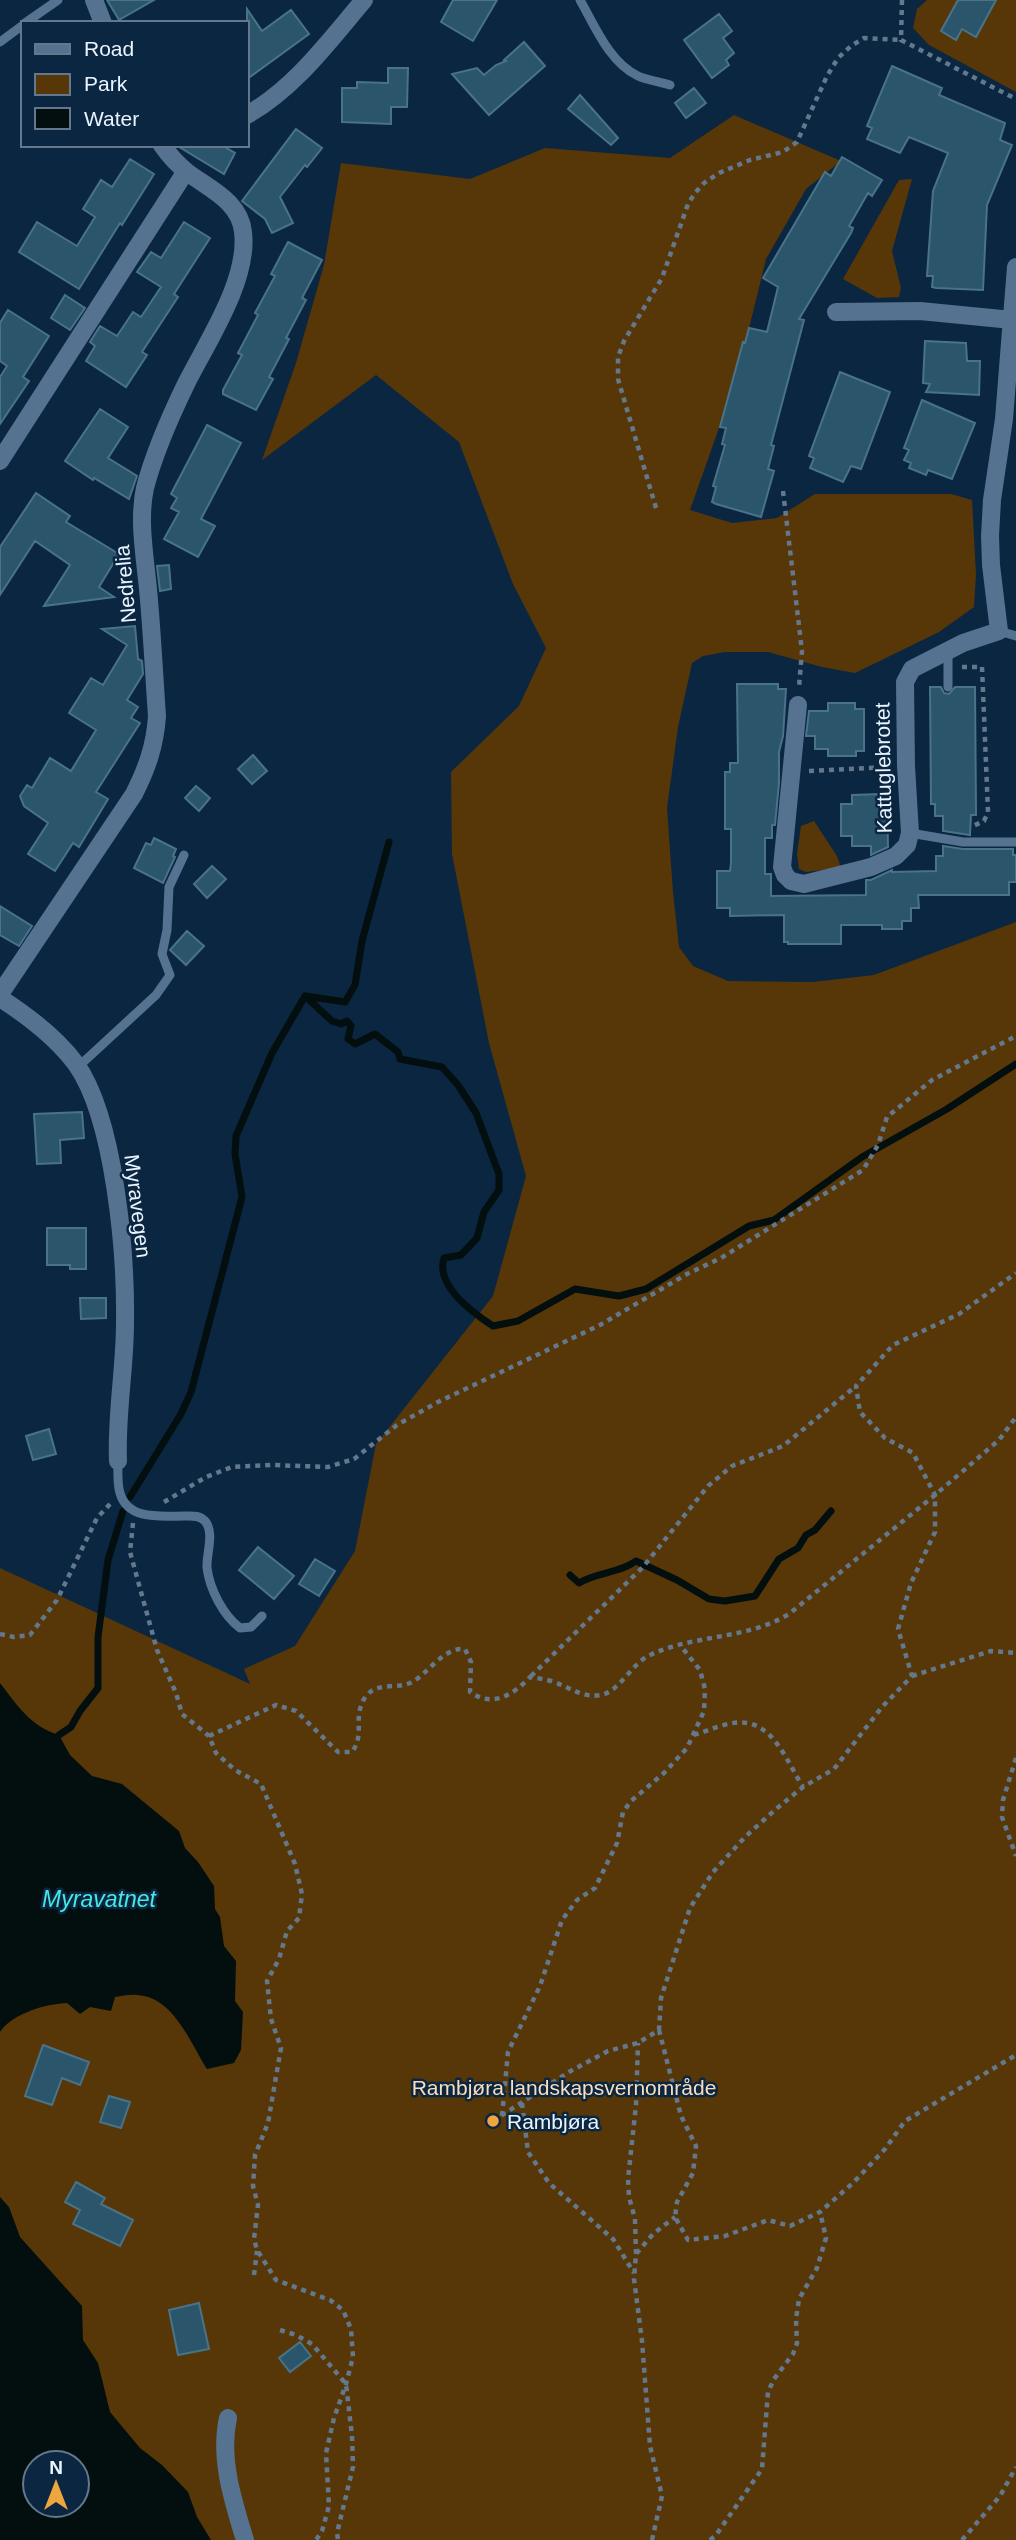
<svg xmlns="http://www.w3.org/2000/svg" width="1016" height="2540" viewBox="0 0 1016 2540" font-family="Helvetica,sans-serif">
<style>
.green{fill:#573707;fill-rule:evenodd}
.water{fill:#030e0e;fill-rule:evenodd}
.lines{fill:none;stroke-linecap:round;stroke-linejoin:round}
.stream{stroke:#030e0e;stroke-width:7}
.building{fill:#2a556a;stroke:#487389;stroke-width:2}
.path{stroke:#63788c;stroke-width:4.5;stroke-dasharray:5 5;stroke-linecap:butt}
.service{stroke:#557291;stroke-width:9}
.minor{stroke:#557291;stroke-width:18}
.poi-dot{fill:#f0a63f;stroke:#0b2641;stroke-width:2.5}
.labels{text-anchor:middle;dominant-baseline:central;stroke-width:5;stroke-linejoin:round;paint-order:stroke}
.street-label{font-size:21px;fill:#eaf4ff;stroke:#0b2641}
.park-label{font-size:21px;fill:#f9ddbd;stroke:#0b2641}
.poi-label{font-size:21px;fill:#eaf4ff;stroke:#0b2641;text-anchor:start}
.water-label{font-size:23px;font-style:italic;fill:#46e8e2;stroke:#0b2641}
</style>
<rect width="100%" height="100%" fill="#0b2641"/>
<path class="green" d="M927 0H1016V92L929 45 913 28 917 9Z
M734 115 841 161 806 189 766 259 737 377 690 510 732 523 777 518 815 494H951L972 500 976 574 974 607 939 632 855 673 822 667 768 652H725L703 656 692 663 678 727 667 808 673 892 679 947 693 966 728 981 813 982 874 975 1016 922V2540H0V1568L250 1684 244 1669 295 1646 355 1551 376 1444 493 1296 526 1176 489 1043 452 854 451 772 519 706 546 648 513 584 459 442 376 375 262 460 296 363 324 265 341 163 470 179 545 148 670 158ZM35 2463H77V2505H35Z
M912 179 892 251 901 288 899 297 877 298 843 279 899 180Z
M814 821 837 856 841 868 806 872 799 869 797 854 801 826Z"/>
<path class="water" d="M0 1683C17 1705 31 1727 59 1735L70 1755 92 1776 122 1784 179 1831 185 1848 198 1862 214 1886 215 1909 220 1917 224 1946 236 1961 235 2001 243 2012 241 2050 234 2063 207 2069C190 2043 174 1997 137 1995 130 1994 122 1996 115 1997L111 2011 90 2007 80 2014 67 2003C46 2004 13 2013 0 2032Z
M0 2197 9 2207 20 2237 82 2306 83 2340 98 2363 110 2412 140 2448 162 2465 188 2492 197 2517 211 2540H0ZM35 2463H77V2505H35Z"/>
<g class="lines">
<path class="stream" d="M306 996 345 1002 355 985 362 941 389 842
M130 1497 181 1414 191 1392 242 1197 235 1154 236 1136 272 1053 305 996 332 1021 341 1024 347 1021 351 1026 348 1039 355 1044 375 1034 398 1052 400 1059 442 1067 458 1085 476 1113 499 1174V1190L484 1212 477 1238 461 1255 444 1258C435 1286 473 1313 493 1326L518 1321 575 1289 619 1296 646 1289 749 1226 774 1220 862 1157 947 1109 1016 1064
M570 1575 579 1583C597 1572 620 1573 636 1561L677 1580 709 1599 725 1601 755 1596 779 1559 798 1548 806 1535 815 1530 831 1511
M59 1735 71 1727 80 1711 98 1688V1637L108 1560 123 1511"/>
</g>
<path class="building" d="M107 0H154L119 20Z
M453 0H497L473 41 441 22Z
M958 0H996L976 37 962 29 956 40 941 31Z
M247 9 262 31 291 10 309 34 247 79Z
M719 14 732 31 723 38 734 53 726 60 729 65 712 78 684 40Z
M524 42 545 66 489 115 452 74 477 68 484 75 496 65 506 61 504 60Z
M892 66 942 88 939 95 1005 123 1000 140 1012 145 987 205 983 290 936 288 932 287 933 276H927L933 191 948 153 909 137 900 153 867 139 872 128 867 126Z
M388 68H408L407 107H391V124L342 122V88H357V82L388 83Z
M694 88 706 103 686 118 675 103Z
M580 95 618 138 611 145 568 109Z
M296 129 322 148 307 167 305 165 280 197 293 223 272 233 265 219 242 201Z
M176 145H221L235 153 224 174Z
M842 157 882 180 872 196 868 193 849 226 853 228 851 233 799 319 804 320 771 445 774 446 768 469 774 471 761 517 716 504 712 502 716 487 713 486 725 445 722 444 726 428 720 427 743 342 745 343 749 328 767 332 778 287 763 278 825 172 831 176Z
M130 159 154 174 122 225 120 223 79 289 19 252 37 222 77 246 95 217 83 209 101 180 112 187Z
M184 222 210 238 174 294 178 297 142 352 147 355 126 387 86 361 95 346 90 342 100 326 117 336 133 312 141 317 161 287 137 272 151 252 161 258Z
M288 242 322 260 302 298 306 300 286 338 289 339 269 377 273 379 256 410 223 394V390L242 355 238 353 258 315 255 313 275 276 271 274Z
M65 295 85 308 70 330 51 318Z
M8 310 49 336 23 377 29 381 0 424V377L7 366 0 361V323Z
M925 341 966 343 967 361H980L979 395 926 392 930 384 923 383Z
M840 372 890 392 861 469 851 466 843 482 810 468 814 458 809 456Z
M922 400 975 423 952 479 928 470 926 475 909 468 911 463 904 460 909 450 904 448Z
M100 409 128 427 108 458 137 476 129 499 94 478 93 480 65 461Z
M207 425 241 443 201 519 215 526 198 557 164 539 179 512 171 508 177 498 171 494Z
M36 493 70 516 66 522 119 554 99 587 114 597 44 606 70 565 35 541 0 595V547Z
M169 565 171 589 160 591 157 566Z
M135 626 138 659 142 661 143 674 127 700 138 707 131 718 140 723 96 792 108 799 79 847 73 843 55 871 28 854 48 823 24 806 20 796 27 785 32 788 50 758 71 771 96 730 69 713 91 678 103 685 127 645 102 629Z
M737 684H778V689H786L783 736 779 752V783L775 825H772V838H765V874H771V896L866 895V880H871L892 870V872L936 871V856H943V846L963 849H1013V855H1016V882H1009V895H918L919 908H911V921H902V929H882V925H841V944H788V942H784V915L730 916V908H717V871H730L731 863V829H725V772H730V763H738Z
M930 687H941L944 693 949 694 955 687H975L976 815H971L970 835 943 831V816H935V804H931Z
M828 703H855V709H864V751H856V756H828V749H815V736H806L809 711H828Z
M253 755 267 771 252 784 238 769Z
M196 786 210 798 199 811 185 798Z
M880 794V799H887L888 847 871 855V846H852V836H841V804H852V795Z
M154 838 176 849 173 856 175 857 163 883 134 868 146 843 151 845Z
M212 866 226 879 207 898 194 884Z
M0 906 32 926 19 946 0 935Z
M187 931 204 946 186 965 170 950Z
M82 1112 84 1138 60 1140 61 1163 37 1164 34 1114Z
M47 1228H86V1269H70V1265H47Z
M80 1298H106V1318L81 1319Z
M49 1429 56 1454 33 1460 26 1436Z
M258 1547 294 1576 274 1599 239 1570Z
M315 1559 335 1571 319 1596 299 1584Z
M43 2045 89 2062 80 2085 62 2078 52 2105 25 2096Z
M109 2096 130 2102 121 2128 100 2122Z
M76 2182 105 2198 101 2204 133 2220 120 2246 73 2224 80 2210 65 2202Z
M199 2303 209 2349 178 2355 169 2310Z
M300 2342 311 2356 290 2372 279 2358Z"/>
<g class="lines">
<path class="path" d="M902 0 901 40 1016 99
M783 491 802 651 799 687
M656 508 618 379V357L624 341 662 278 688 204 695 193 704 183 719 173 750 160 783 152 797 142 827 76 838 58 851 46 864 38 901 40
M962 667H982L988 812 984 821 973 826
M809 771 887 767
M164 1502 206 1477 232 1467 272 1465 328 1467 354 1459 397 1425 438 1402 600 1325 687 1274 721 1258 863 1170 878 1145 887 1117 932 1080 1016 1036
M133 1523 130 1552 157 1650 176 1693 182 1714 209 1736 216 1753 235 1770 261 1784 295 1864 302 1894 299 1918 287 1931 279 1959 267 1981 271 2019 281 2048 268 2123 255 2155 253 2186 258 2205 254 2239 257 2250 276 2280 330 2300 343 2310 351 2329 353 2357 346 2384 334 2418 326 2453 329 2506 322 2531 316 2540
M0 1634 14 1637 30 1635 57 1600 97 1518 110 1504
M531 1676 643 1567 708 1486 732 1466 783 1446 856 1386
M912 1676 991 1651 1016 1653
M694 1735C710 1730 730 1720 747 1723 775 1727 789 1765 803 1787
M209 1736 276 1705 296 1711 338 1752H352C364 1735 355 1723 361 1706 370 1678 396 1691 412 1682 428 1674 443 1647 465 1649L471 1662 470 1692C493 1708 513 1695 530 1677 537 1678 544 1679 551 1681 570 1687 581 1698 601 1695 619 1692 632 1663 650 1655 695 1634 746 1640 789 1614L935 1495 999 1440 1016 1417
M1016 1758 1003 1800 1002 1817 1016 1856
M659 2030 681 2116 696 2146 693 2173 677 2202 675 2217 688 2240 725 2236 768 2220 790 2226 820 2212 853 2183 885 2149 905 2121 1016 2055
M522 2103 528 2152 549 2183 613 2239 634 2273
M502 2116 508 2052 540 1986 562 1920 577 1900 595 1888 617 1843 623 1812 631 1801 664 1773 687 1748 704 1711 705 1689 700 1670 680 1645
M493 2121 569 2072 608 2051 638 2043 659 2030 661 1998 690 1908 713 1872 745 1837 776 1809 803 1787 834 1769 882 1707 912 1676 898 1629 911 1583 935 1532V1495L913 1453 885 1438 860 1412 856 1386 893 1345 959 1314 1016 1273
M636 2254 635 2219 629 2197 628 2179 636 2105 638 2043
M254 2275 257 2251
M280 2330 296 2335 312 2344 346 2384 352 2436 353 2467 337 2533 338 2540
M652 2540 662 2496 650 2446 642 2341 634 2279 636 2254 653 2234 675 2217
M710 2540 716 2535 762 2469 768 2392 774 2379 793 2354 797 2343 796 2319 799 2299 817 2268 826 2238 820 2212
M962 2540 1000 2496 1016 2467"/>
<path class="service" d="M580 0C595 26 609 62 638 76 647 80 660 82 670 85
M25 23 58 0
M0 42 23 25
M999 631 1016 636
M948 687V651
M910 833 963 842H1016
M78 1067 156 995 170 975 162 954 167 930 169 887 184 855
M118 1461C118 1471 117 1484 120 1493 128 1521 162 1516 185 1516 192 1516 199 1515 205 1521 215 1533 206 1554 207 1568 210 1590 223 1615 240 1628L251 1627 262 1616"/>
<path class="minor" d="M94 0 103 23
M247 115C295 88 329 41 364 0
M836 312 920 311 1012 320
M0 461 186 171
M798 705 782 867 785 875 791 881 804 884 871 867 896 856 907 845 910 833 906 766 905 682 912 669 963 643 999 631 991 565 990 536 992 500 1004 419 1016 267
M0 994 134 794C147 768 155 746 157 716 154 674 152 631 148 589 145 557 138 520 145 488 154 453 170 417 186 384 207 342 249 280 243 232 240 201 209 189 187 172 178 165 169 155 162 145
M0 998C28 1016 56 1037 76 1064 115 1119 126 1255 125 1323 125 1369 116 1414 118 1461
M228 2418C219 2458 233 2501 245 2540"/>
</g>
<circle class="poi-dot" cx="493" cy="2121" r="7"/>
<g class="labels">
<g class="street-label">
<text transform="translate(125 584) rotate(-95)">Nedrelia</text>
<text transform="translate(883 768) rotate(-91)">Kattuglebrotet</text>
<text transform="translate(138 1206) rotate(83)">Myravegen</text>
</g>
<g class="park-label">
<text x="564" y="2087">Rambjøra landskapsvernområde</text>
</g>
<g class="poi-label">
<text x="507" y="2121">Rambjøra</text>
</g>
<g class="water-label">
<text x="99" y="1899">Myravatnet</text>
</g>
</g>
<rect x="21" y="21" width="228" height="126" fill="#0b2641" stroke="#64788d" stroke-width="2"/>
<rect x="35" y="44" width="35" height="10" fill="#557291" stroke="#64788d" stroke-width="2"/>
<text x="84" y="56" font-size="21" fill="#eaf4ff">Road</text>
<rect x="35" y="74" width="35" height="21" fill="#573707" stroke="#64788d" stroke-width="2"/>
<text x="84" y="91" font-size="21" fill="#eaf4ff">Park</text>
<rect x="35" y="108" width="35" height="21" fill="#030e0e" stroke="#64788d" stroke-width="2"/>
<text x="84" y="126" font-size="21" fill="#eaf4ff">Water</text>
<g transform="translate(56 2484)"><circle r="33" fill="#0b2641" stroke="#64788d" stroke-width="2"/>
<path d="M0-5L12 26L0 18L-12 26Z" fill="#f0a63f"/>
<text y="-10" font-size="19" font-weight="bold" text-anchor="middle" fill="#eaf4ff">N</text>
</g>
</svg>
